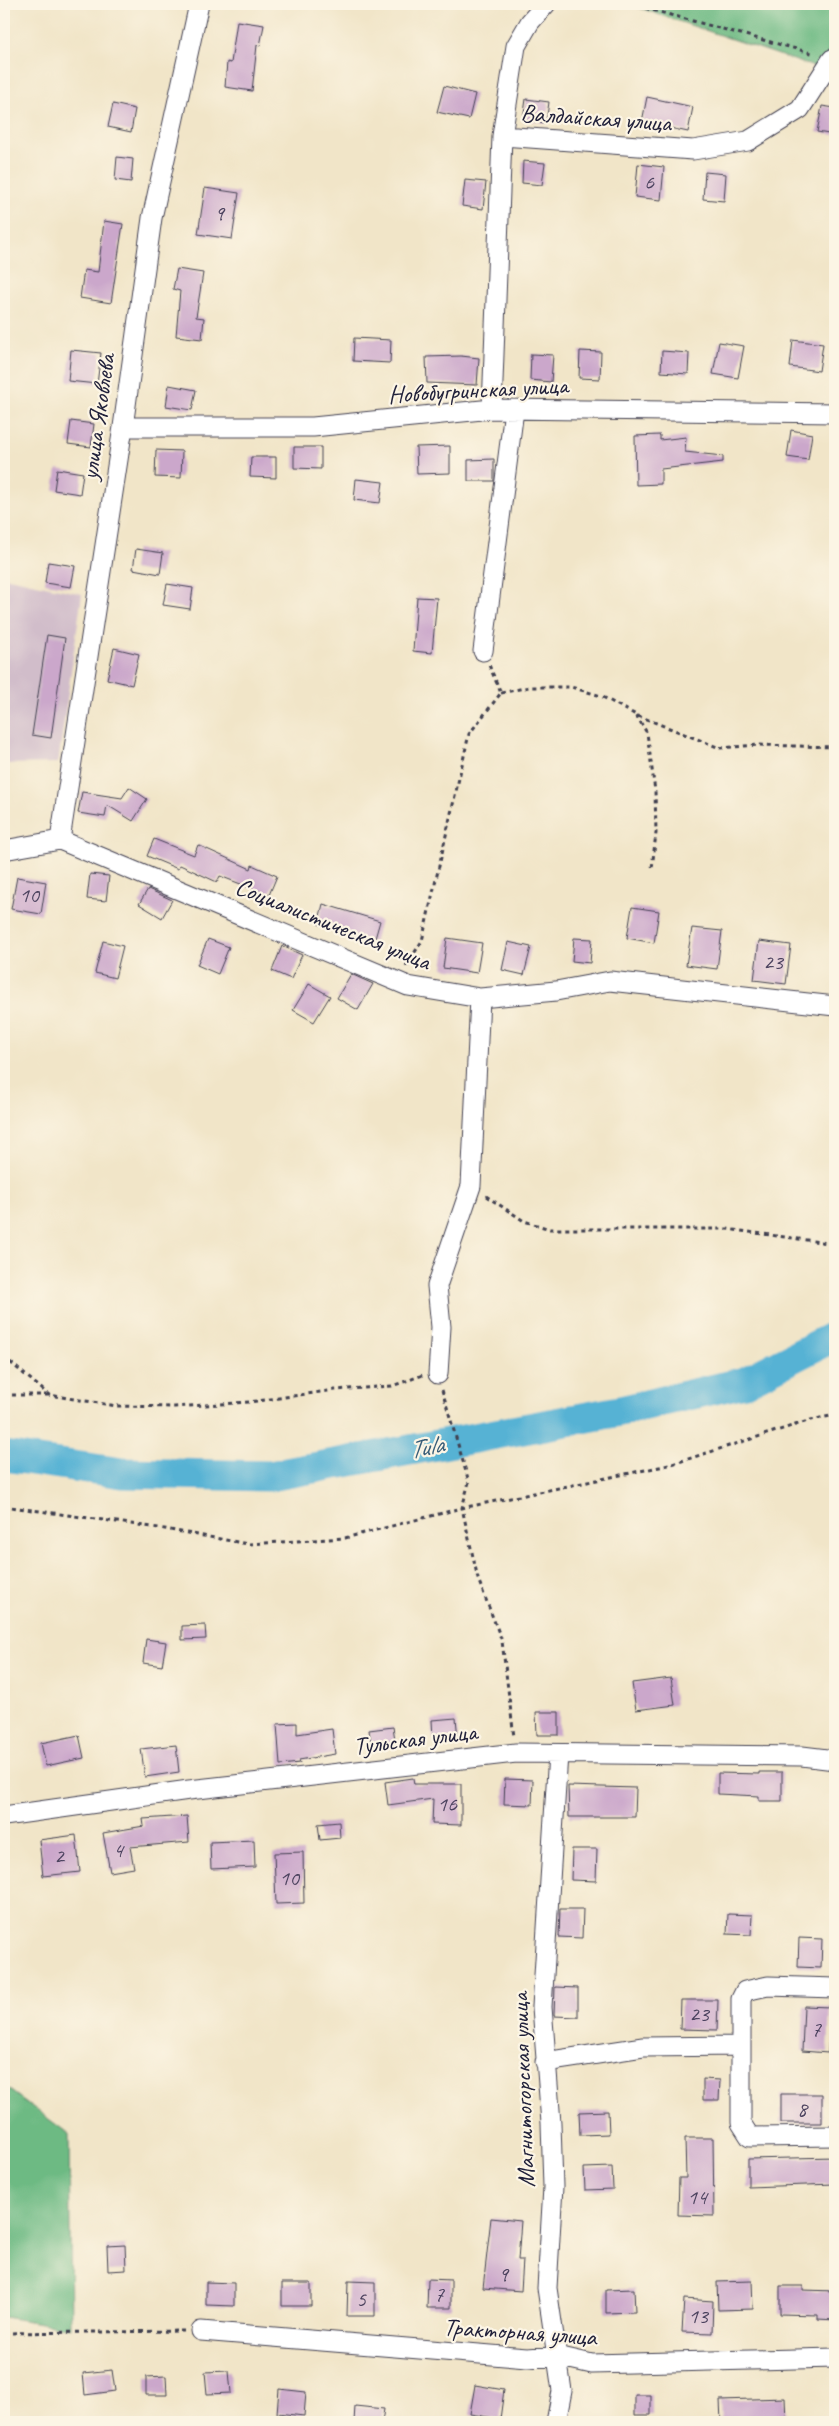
<svg xmlns="http://www.w3.org/2000/svg" width="839" height="2426" viewBox="0 0 839 2426" font-family="Caveat,sans-serif">
<style>
.industrial{fill:#d1bdca}
.forest{fill:#6dba83;stroke:#486e5f}
.lines{fill:none;stroke-linecap:round;stroke-linejoin:round}
.river{stroke:#57b2d4;stroke-width:31}
.building{fill:#cba7cb}
.minor-casing{stroke:#413f50;stroke-width:21}
.path{stroke:#413f50;stroke-width:3;stroke-dasharray:4 4;stroke-linecap:butt}
.minor{stroke:#fff;stroke-width:19}
.labels{text-anchor:middle;dominant-baseline:central;stroke-width:4.5;stroke-linejoin:round;paint-order:stroke}
.number-label{font-size:22px;fill:#4c435f}
.street-label{font-size:25px;fill:#22223b;stroke:#fcf5e5}
.water-label{font-size:26px;font-style:italic;fill:#375c78;stroke:#fcf5e5}
</style>
<rect width="100%" height="100%" fill="#fcf5e5"/>
<filter id="ink" filterUnits="userSpaceOnUse"><feTurbulence type="fractalNoise" baseFrequency=".02" numOctaves="2"/><feDisplacementMap in="SourceGraphic" scale="10" xChannelSelector="R" yChannelSelector="G"/><feConvolveMatrix kernelMatrix="1 2 1 2 8 2 1 2 1" color-interpolation-filters="sRGB"/></filter>
<filter id="wash" filterUnits="userSpaceOnUse"><feTurbulence type="fractalNoise" baseFrequency=".0096" numOctaves="4" result="noise"/><feDisplacementMap in="SourceGraphic" scale="20" xChannelSelector="R" yChannelSelector="G"/><feGaussianBlur stdDeviation="1.12" result="paint"/><feColorMatrix in="noise" values="0 0 0 0 0 0 0 0 0 0 0 0 0 0 0 0 0 1.4 0 .05"/><feComposite in="paint" operator="in"/></filter>
<g filter="url(#wash)">
<rect width="100%" height="100%" fill="#f1e5c8"/>
<path class="industrial" d="M4 577 82 594 58 763 4 764Z"/>
<path class="forest" d="M628 4H835V74Z
M4 2086 69 2134 71 2328 4 2317Z"/>
<g class="lines">
<path class="river" d="M4 1456 122 1473 270 1476 620 1411 745 1382 835 1336"/>
</g>
<g id="blocks">
<path class="building" d="M237 21 264 25 260 46 257 45 252 91 225 87 227 62 231 63Z
M444 86 475 94 469 119 437 112Z
M647 97 693 107 688 132 642 122Z
M526 99 549 102 546 123 523 120Z
M113 104 135 109 131 132 108 127Z
M822 106 835 108V135L817 132Z
M117 157 133 159 131 182 115 180Z
M523 161 545 163 542 185 522 183Z
M638 164 664 167 661 200 635 197Z
M705 172 726 174 724 201 703 199Z
M465 180 486 182 483 209 462 206Z
M205 188 239 193 232 239 198 234Z
M104 221 123 224 111 303 80 298 84 270 98 272Z
M177 269 203 273 196 317 204 318 202 339 176 336 180 291 173 289Z
M354 338 391 340 390 363 353 361Z
M793 340 823 344 819 371 790 367Z
M719 342 744 346 738 378 713 374Z
M71 350 101 353 97 384 68 381Z
M580 351 601 352 600 379 579 378Z
M662 351 689 353 688 374 661 372Z
M531 354 553 355 551 382 530 380Z
M461 356 479 358 477 385 427 383 426 357Z
M169 385 196 390 192 410 166 406Z
M71 421 94 424 91 447 68 444Z
M791 430 812 434 808 460 787 457Z
M660 435V440L686 437 685 452 723 456V462L661 469V484L636 485 635 436Z
M450 446V473L417 474 416 447Z
M294 447H321V469L294 468Z
M156 450 182 451 181 478 155 477Z
M251 457H276V478L250 477Z
M494 459V481H468V460Z
M57 469 83 473 80 494 54 490Z
M356 479 383 482 380 503 354 500Z
M136 549 163 553 160 574 133 569Z
M48 562 75 566 71 587 45 583Z
M167 584 193 588 190 609 163 605Z
M417 597 437 598 432 653 413 651Z
M47 635 65 638 51 738 32 735Z
M114 648 139 654 132 685 107 679Z
M129 787 147 799 133 821 107 805 105 817 78 813 82 792 122 798Z
M154 839 194 855 198 845 251 869 252 865 277 876 269 895 220 876 217 882 180 865 178 869 147 856Z
M90 874 109 876 106 901 87 899Z
M17 877 46 882 41 914 11 909Z
M148 889 172 900 162 918 139 904Z
M323 904 380 921 374 942 318 924Z
M632 907 659 911 654 943 627 938Z
M692 928 722 931 717 969 686 965Z
M447 938 482 943 477 973 443 968Z
M574 938 592 939 590 963 572 961Z
M208 939 229 947 218 974 197 965Z
M103 941 123 946 115 978 95 973Z
M759 941 791 945 786 984 754 980Z
M508 942 531 947 524 975 502 970Z
M282 946 302 955 291 979 272 971Z
M351 974 373 984 358 1010 337 998Z
M309 984 330 996 314 1022 293 1010Z
M205 1625 206 1639 182 1640V1626Z
M146 1639 166 1642 162 1666 143 1663Z
M671 1678 675 1705 636 1710 632 1683Z
M536 1712H559V1735H537Z
M456 1718 458 1738 433 1739 432 1720Z
M297 1723V1734L332 1729 335 1754 299 1760 300 1763 280 1765 277 1724Z
M393 1727 396 1746 372 1749 369 1730Z
M79 1735 84 1758 46 1766 41 1743Z
M176 1745 179 1772 145 1777 141 1749Z
M759 1772H782V1801H759V1796L718 1794V1773L759 1774Z
M413 1778 414 1784H461V1825L432 1824 433 1799 388 1805 385 1782Z
M505 1779 533 1780 532 1805 504 1804Z
M568 1786 636 1788 635 1817H569Z
M187 1816 189 1842 130 1847 134 1868 110 1872 103 1833 144 1826 143 1819Z
M339 1822 340 1838 320 1840 318 1824Z
M76 1835 80 1872 43 1876 39 1840Z
M254 1840 255 1867 211 1869 210 1842Z
M572 1849H597L596 1881 571 1880Z
M303 1852 304 1903 276 1904 274 1853Z
M560 1909H583L582 1938 559 1937Z
M728 1914 752 1915 751 1935 727 1934Z
M799 1938 822 1939 821 1968 798 1967Z
M555 1987 578 1988V2017L554 2016Z
M681 2000H718L717 2030 680 2029Z
M804 2006 830 2007 828 2053 802 2051Z
M703 2079 720 2080 719 2100H703Z
M781 2094H822V2123H781Z
M608 2111 609 2134 580 2135 579 2112Z
M685 2138H713L714 2216 678 2215 679 2178H686Z
M835 2157V2184L748 2187V2159Z
M612 2167 613 2189 585 2190 584 2168Z
M491 2218 521 2221 518 2260H523L521 2291 483 2288Z
M125 2245 126 2270 108 2271 107 2246Z
M428 2279 451 2280V2308H427Z
M348 2281 375 2282V2316H347Z
M752 2281 753 2309 718 2310 717 2282Z
M206 2282 234 2283V2306L206 2305Z
M282 2283H311V2306H282Z
M780 2286H803V2290L835 2291V2320L818 2319V2315L780 2314Z
M634 2289 635 2312 606 2313V2290Z
M684 2299 713 2301 712 2333 682 2332Z
M112 2370 115 2391 85 2395 83 2373Z
M229 2371 231 2393 207 2394 205 2372Z
M166 2376 167 2395H146V2377Z
M475 2385 504 2390 500 2419 470 2414Z
M279 2389 306 2392 304 2416 277 2413Z
M635 2395H651V2415H635Z
M785 2398 786 2422H721L720 2400Z
M355 2406 384 2409 382 2422H354Z"/>
</g>
</g>
<g filter="url(#ink)">
<use href="#blocks" fill-opacity="0" stroke="#413f50" stroke-width="1"/>
<g class="lines">
<defs>
<path id="minor" d="M502 136 516 46 530 22 546 4
M492 409 502 136 693 150 748 141 800 109 832 59
M123 427H313L492 409 835 413
M483 651 514 410
M60 840 123 427 152 218 199 4
M4 850 60 840 408 986 480 998 556 991 610 981 835 1006
M438 1374 441 1327 437 1286 471 1186 480 998
M4 1816 189 1790 516 1753 802 1756 835 1760
M835 1988 768 1986 745 1991 741 1999V2123L750 2137 835 2136
M545 2062 643 2047 740 2046
M201 2331 527 2358 557 2356 592 2364 835 2358
M556 2422 562 2391 547 2288 553 2187 551 2123 542 2007 558 1754"/>
</defs>
<use href="#minor" class="minor-casing"/>
<path class="path" d="M630 4 815 54
M501 693 529 687H571L601 696 636 715 720 748 758 745 835 747
M636 715 647 733 655 791 656 833 652 869
M406 966 422 941 469 734 501 693 489 665
M486 1196 524 1221 550 1229H727L835 1244
M4 1357 49 1395 117 1406 175 1407 250 1402 335 1390 392 1386 423 1375
M442 1390 469 1482 462 1508 478 1579 502 1641 514 1737
M4 1395H49
M4 1506 159 1528 248 1544 345 1538 462 1508 669 1465 811 1420 835 1415
M4 2333 186 2331"/>
<use href="#minor" class="minor"/>
</g>
</g>
<g class="labels">
<g class="number-label">
<text x="649" y="182">6</text>
<text x="219" y="213">9</text>
<text x="29" y="895">10</text>
<text x="773" y="962">23</text>
<text x="447" y="1804">16</text>
<text x="118" y="1850">4</text>
<text x="59" y="1856">2</text>
<text x="289" y="1878">10</text>
<text x="699" y="2014">23</text>
<text x="816" y="2029">7</text>
<text x="802" y="2109">8</text>
<text x="697" y="2197">14</text>
<text x="503" y="2274">9</text>
<text x="439" y="2294">7</text>
<text x="361" y="2299">5</text>
<text x="698" y="2316">13</text>
</g>
<g class="street-label">
<text transform="translate(596 118) rotate(4)">Валдайская улица</text>
<text transform="translate(478 390) rotate(-3)">Новобугринская улица</text>
<text transform="translate(98 417) rotate(-82)">улица Яковлева</text>
<text transform="translate(333 924) rotate(22)">Социалистическая улица</text>
<text transform="translate(415 1739) rotate(-7)">Тульская улица</text>
<text transform="translate(523 2090) rotate(-92)">Магнитогорская улица</text>
<text transform="translate(520 2332) rotate(4)">Тракторная улица</text>
</g>
<g class="water-label">
<text transform="translate(426 1447) rotate(-11)">Tula</text>
</g>
</g>
<rect width="839" height="2426" fill="none" stroke="#fcf5e5" stroke-width="20"/>
</svg>
